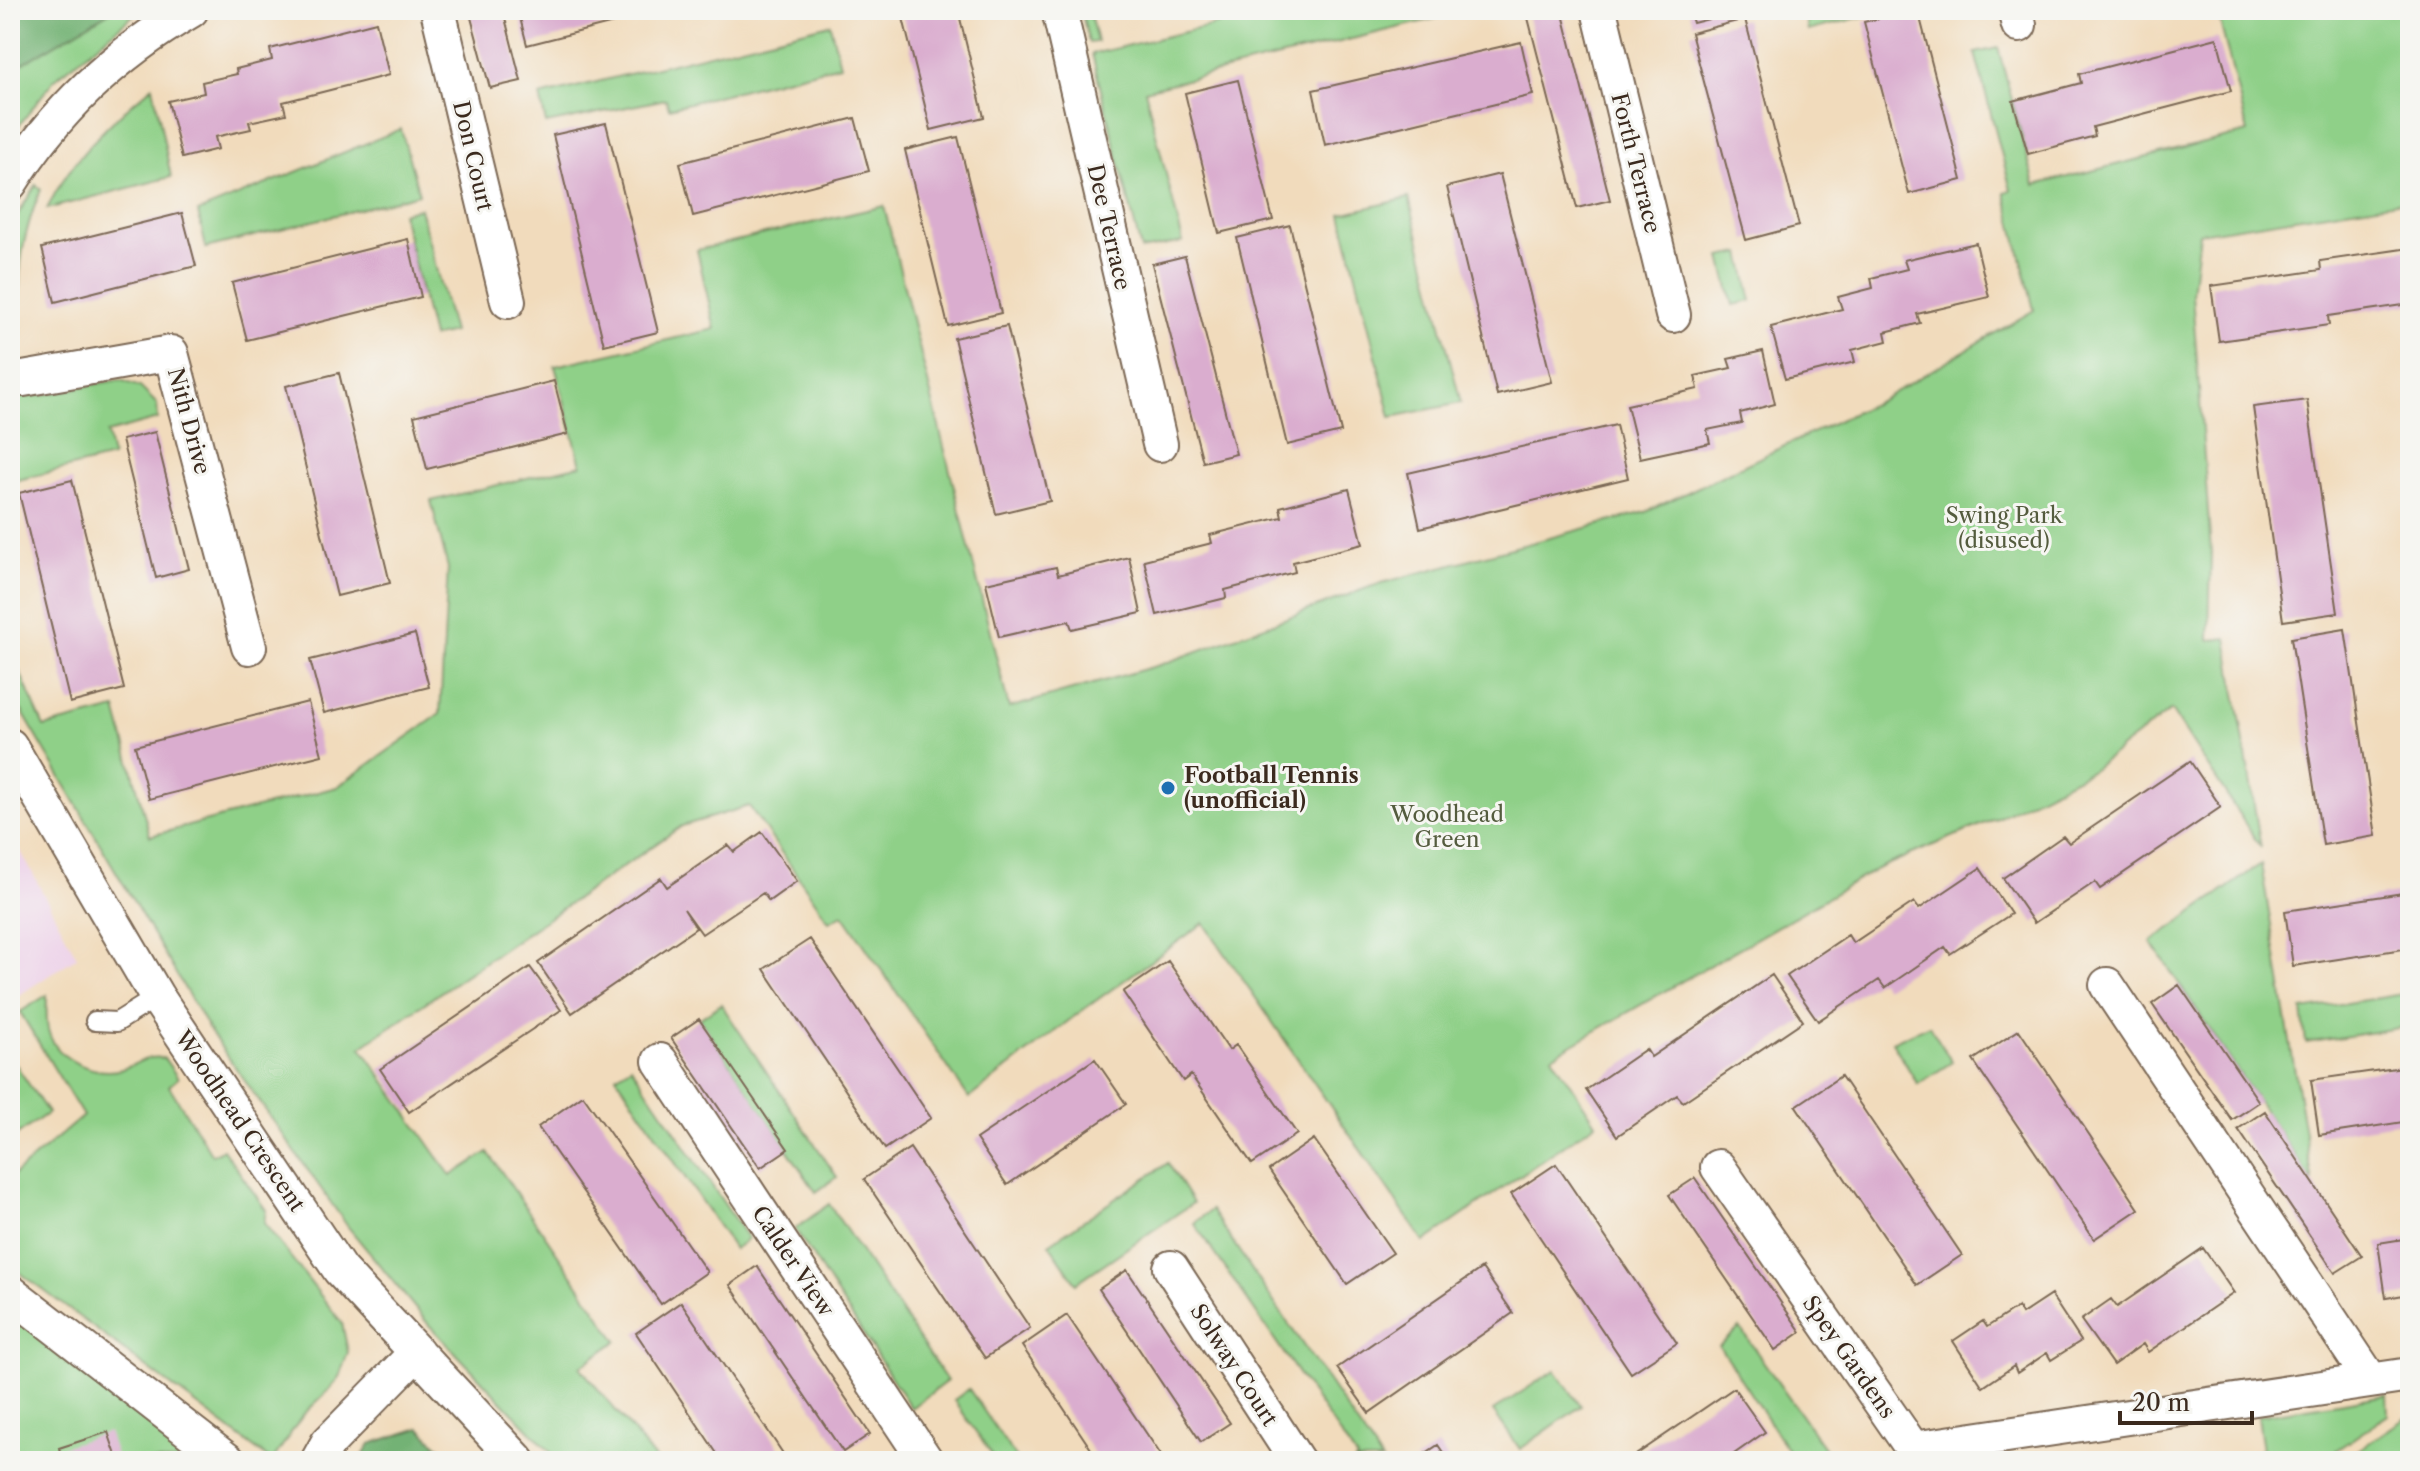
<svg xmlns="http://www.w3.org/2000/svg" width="2420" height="1471" viewBox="0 0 2420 1471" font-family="'Libre Caslon Text',serif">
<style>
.built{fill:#edd1e9}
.green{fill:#8fd088;stroke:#657d53;stroke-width:2}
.forest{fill:#73b274;stroke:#576e49;stroke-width:2}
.building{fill:#daadcf}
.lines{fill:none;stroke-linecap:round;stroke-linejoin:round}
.lane-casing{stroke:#7b6855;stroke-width:22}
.street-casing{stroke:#7b6855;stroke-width:38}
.lane{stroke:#fff;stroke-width:18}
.street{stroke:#fff;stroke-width:34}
.poi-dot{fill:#1f6fb2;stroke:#f6f6f2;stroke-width:3}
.labels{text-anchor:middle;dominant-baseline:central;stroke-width:6;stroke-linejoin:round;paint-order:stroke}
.street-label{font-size:22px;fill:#3b2a1e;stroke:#f6f6f2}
.park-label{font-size:22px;fill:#545c3e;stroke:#f6f6f2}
.poi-label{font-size:22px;font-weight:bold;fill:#3b2a1e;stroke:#f6f6f2;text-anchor:start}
</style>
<rect width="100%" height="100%" fill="#f6f6f2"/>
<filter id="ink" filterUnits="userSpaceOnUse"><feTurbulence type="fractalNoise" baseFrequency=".0125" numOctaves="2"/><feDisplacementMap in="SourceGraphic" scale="16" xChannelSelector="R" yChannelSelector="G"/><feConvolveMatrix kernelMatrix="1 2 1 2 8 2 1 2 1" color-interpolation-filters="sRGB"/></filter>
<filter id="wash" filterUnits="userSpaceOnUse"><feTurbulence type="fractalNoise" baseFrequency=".006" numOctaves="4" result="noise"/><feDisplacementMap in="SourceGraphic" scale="32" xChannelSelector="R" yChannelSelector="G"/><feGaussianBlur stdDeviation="1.8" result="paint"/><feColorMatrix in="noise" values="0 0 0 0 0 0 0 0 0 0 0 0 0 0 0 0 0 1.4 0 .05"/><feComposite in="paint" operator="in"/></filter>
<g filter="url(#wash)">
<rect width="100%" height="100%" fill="#f1dbbc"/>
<path class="built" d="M10 831 77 957 10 1001Z"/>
<path class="green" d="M112 10H140L54 80 10 137V71Z
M1081 10H1089L1097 42 1089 43Z
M1277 10H1470L1145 90 1183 242 1141 250 1092 54Z
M1804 10H1888L1808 31Z
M2217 10H2410V200L2199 233 2192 294 2211 552 2209 640 2227 638 2261 848 2171 710 2092 770 1997 818 1877 869 1552 1056 1596 1123 1424 1242 1204 923 1076 1015 969 1098 843 914 829 921 749 806 682 826 361 1047 451 1176 488 1152 617 1341 580 1367 657 1461H559L429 1325 348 1227 209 1030 10 691V650L44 727 116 709 150 836 337 787 440 714 448 568 431 501 581 465 555 366 715 329 697 250 884 206 1009 708 1163 664 1378 584 1646 512 1881 400 2034 310 2005 192 2011 190 1975 53 1998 48 2035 185 2248 132Z
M830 24 840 65 669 108 666 99 546 124 540 96Z
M153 86 171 177 47 209C70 159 111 121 153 86Z
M401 129 419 194 206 248 198 212Z
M36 185 41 189C23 233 17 268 20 316 20 331 23 346 13 357L10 356V227Z
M1409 198 1461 403 1391 417 1341 214Z
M420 208 453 332 432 337 402 213Z
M1741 253 1752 301 1733 305 1721 257Z
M121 380 140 387 157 404 158 419 107 433 112 457 10 482V397C49 398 83 384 121 380Z
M2261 864 2313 1183 2151 942Z
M2410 993V1026L2306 1043 2302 1010Z
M47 995C47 1007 45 1021 49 1033 58 1061 95 1076 122 1069 139 1064 145 1055 164 1058L178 1078 169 1086 212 1155 223 1149 266 1210 264 1223 342 1323 348 1352 340 1375 331 1388 303 1415 272 1461 19 1272 10 1247V1178L83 1116 20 1012Z
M721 1004 837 1177 816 1192 699 1019Z
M1929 1025 1952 1062 1918 1084 1892 1042Z
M10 1056 48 1113 10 1140Z
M631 1066 748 1239 734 1249 616 1076Z
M1168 1163 1193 1203 1076 1283 1049 1244Z
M829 1204 947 1381 911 1408 795 1229Z
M1211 1210 1382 1461H1355L1357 1459 1194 1223Z
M10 1315 27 1327 205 1461H10Z
M1740 1328 1833 1461H1795L1719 1346Z
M1555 1370 1581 1406 1520 1449 1493 1411Z
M969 1389 1018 1461H996L954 1400Z
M2387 1395 2388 1415 2320 1461H2195L2263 1450 2258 1416Z
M2410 1415V1461H2342Z"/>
<path class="forest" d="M10 10H112L10 71Z
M420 1428 454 1461H360L370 1444Z"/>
<g id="blocks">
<path class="building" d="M469 10H503L521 81 490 88Z
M518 10H631L633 18 527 45Z
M901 10H958L984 117 931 130Z
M1526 10H1562L1610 200 1577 208Z
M1689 10H1740V11L1693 23Z
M1911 10H1918L1962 180 1909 194 1864 22Z
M1745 19 1799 226 1746 240 1691 33Z
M376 22 389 75 283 102 286 114 249 122 251 129 215 137 218 149 182 158 168 101 204 93 202 82 237 74 236 69 272 60 270 49Z
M2217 38 2231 91 2093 127 2095 136 2028 154 2013 101 2081 83 2079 74Z
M1521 42 1533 95 1325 145 1313 90Z
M1238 80 1273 220 1219 233 1185 93Z
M855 118 869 171 693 216 680 163Z
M606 123 658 332 604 345 553 135Z
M958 137 1001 313 948 326 905 150Z
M1500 174 1552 382 1497 395 1447 187Z
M182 213 196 266 55 302 42 248Z
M1290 225 1341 432 1287 445 1237 238Z
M408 239 421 297 247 340 232 283Z
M1976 243 1989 297 1917 314 1920 323 1885 332 1887 341 1852 350 1855 362 1785 379 1771 327 1842 309 1838 297 1873 288 1871 278 1907 269 1904 260Z
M2410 248V304L2328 316 2329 325 2219 341 2211 286 2321 270 2320 261Z
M1185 256 1236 454 1203 462 1152 264Z
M1007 326 1050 501 996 514 954 338Z
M1763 351 1775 404 1740 413 1742 423 1707 430 1710 443 1640 458 1627 405 1698 389 1695 376 1731 368 1728 359Z
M339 373 390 583 337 596 286 386Z
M554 381 568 434 427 469 414 416Z
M2307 400 2338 613 2283 621 2253 407Z
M1616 425 1628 478 1420 528 1408 473Z
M155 432 189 569 156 578 122 440Z
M72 480 124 689 70 703 19 493Z
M1349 489 1363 544 1293 562 1295 572 1225 590 1226 598 1157 615 1144 560 1212 543 1210 535 1282 517 1280 507Z
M1129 557 1141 613 1072 629 1069 621 999 637 986 583 1056 567 1058 575Z
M2345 629 2376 836 2323 845 2291 638Z
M415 634 429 687 324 713 310 660Z
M308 702 322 755 149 799 135 746Z
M2190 761 2221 807 2100 889 2095 882 2034 923 2003 878 2063 836 2069 843Z
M762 832 797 881 769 901 763 893 702 934 684 909 696 928 572 1013 538 963 661 878 667 887 728 845 734 852Z
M1980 868 2011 914 1950 954 1945 947 1885 988 1879 980 1818 1021 1787 976 1848 935 1853 943 1914 902 1919 909Z
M2410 892V948L2293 966 2285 911Z
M810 939 931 1118 885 1149 764 969Z
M1168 961 1229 1050 1236 1045 1297 1134 1252 1164 1191 1075 1183 1081 1123 992Z
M530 967 561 1010 409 1112 380 1069Z
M1772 975 1803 1021 1683 1102 1677 1095 1617 1136 1586 1090 1646 1049 1651 1057Z
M2179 985 2259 1102 2232 1120 2152 1004Z
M699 1019 788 1149 760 1168 671 1038Z
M2019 1030 2139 1209 2094 1239 1973 1060Z
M1095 1059 1126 1104 1007 1185 976 1139Z
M2410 1066V1121L2319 1135 2311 1080Z
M1841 1076 1962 1255 1917 1285 1796 1106Z
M583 1095 707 1272 661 1304 538 1127Z
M2265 1111 2362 1256 2335 1273 2238 1129Z
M1314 1139 1393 1253 1347 1284 1269 1170Z
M910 1148 1030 1328 985 1358 864 1179Z
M1556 1164 1677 1343 1631 1373 1511 1194Z
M1695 1178 1801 1332 1775 1350 1669 1195Z
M2410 1238V1294L2386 1298 2378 1243Z
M2203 1248 2234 1293 2148 1352 2143 1344 2113 1365 2081 1320 2111 1299 2117 1307Z
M757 1266 870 1434 843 1452 730 1285Z
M1482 1268 1513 1313 1369 1413 1337 1368Z
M1127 1270 1230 1423 1201 1442 1099 1289Z
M2051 1295 2081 1341 2051 1360 2047 1353 2017 1373 2014 1366 1983 1387 1953 1341 1983 1321 1987 1327 2018 1307 2022 1314Z
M681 1302 762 1422 788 1461H722L716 1452 636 1333Z
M1067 1315 1128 1406 1165 1461H1099L1022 1346Z
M1734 1388 1765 1432 1724 1461H1627Z
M108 1432 118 1461H63L59 1448Z
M1438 1445 1449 1461H1414Z"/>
</g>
</g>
<g filter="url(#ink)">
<use href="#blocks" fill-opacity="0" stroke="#7b6855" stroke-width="2"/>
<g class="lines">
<defs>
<path id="lane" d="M95 1021 117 1022 157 997"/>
<path id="street" d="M438 10 508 301
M1059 10 1160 444
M1599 10 1673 315
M2015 10 2019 25
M10 183C56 109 117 53 191 10
M10 379H23L171 353 249 647
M10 746 157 997 340 1270 518 1461
M2107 985 2370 1379
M660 1061 926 1461
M1718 1167 1913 1449 2410 1375
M1171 1268 1297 1461
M10 1292 228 1461
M318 1461 328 1443 417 1352"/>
</defs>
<use href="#lane" class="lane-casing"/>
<use href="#street" class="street-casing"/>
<use href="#lane" class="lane"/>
<use href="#street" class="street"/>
</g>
</g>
<circle class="poi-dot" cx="1168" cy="788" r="8"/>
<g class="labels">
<g class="street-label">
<text transform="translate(473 156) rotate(77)">Don Court</text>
<text transform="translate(1636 163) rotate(76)">Forth Terrace</text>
<text transform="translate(1109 227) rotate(77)">Dee Terrace</text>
<text transform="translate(189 421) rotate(75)">Nith Drive</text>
<text transform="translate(240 1121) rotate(56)">Woodhead Crescent</text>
<text transform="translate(793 1261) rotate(56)">Calder View</text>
<text transform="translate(1849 1357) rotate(55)">Spey Gardens</text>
<text transform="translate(1234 1365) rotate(57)">Solway Court</text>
</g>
<g class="park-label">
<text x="2004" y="515">Swing Park<tspan x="2004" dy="25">(disused)</tspan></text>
<text x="1447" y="814">Woodhead<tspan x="1447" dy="25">Green</tspan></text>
</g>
<g class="poi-label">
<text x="1184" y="775">Football Tennis<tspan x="1184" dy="25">(unofficial)</tspan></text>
</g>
</g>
<rect width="2420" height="1471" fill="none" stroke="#f6f6f2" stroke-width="40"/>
<path d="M2120 1411v12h132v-12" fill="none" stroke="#3b2a1e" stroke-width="4"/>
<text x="2132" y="1411" font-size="24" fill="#3b2a1e" stroke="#f6f6f2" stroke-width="6" paint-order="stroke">20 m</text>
</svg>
